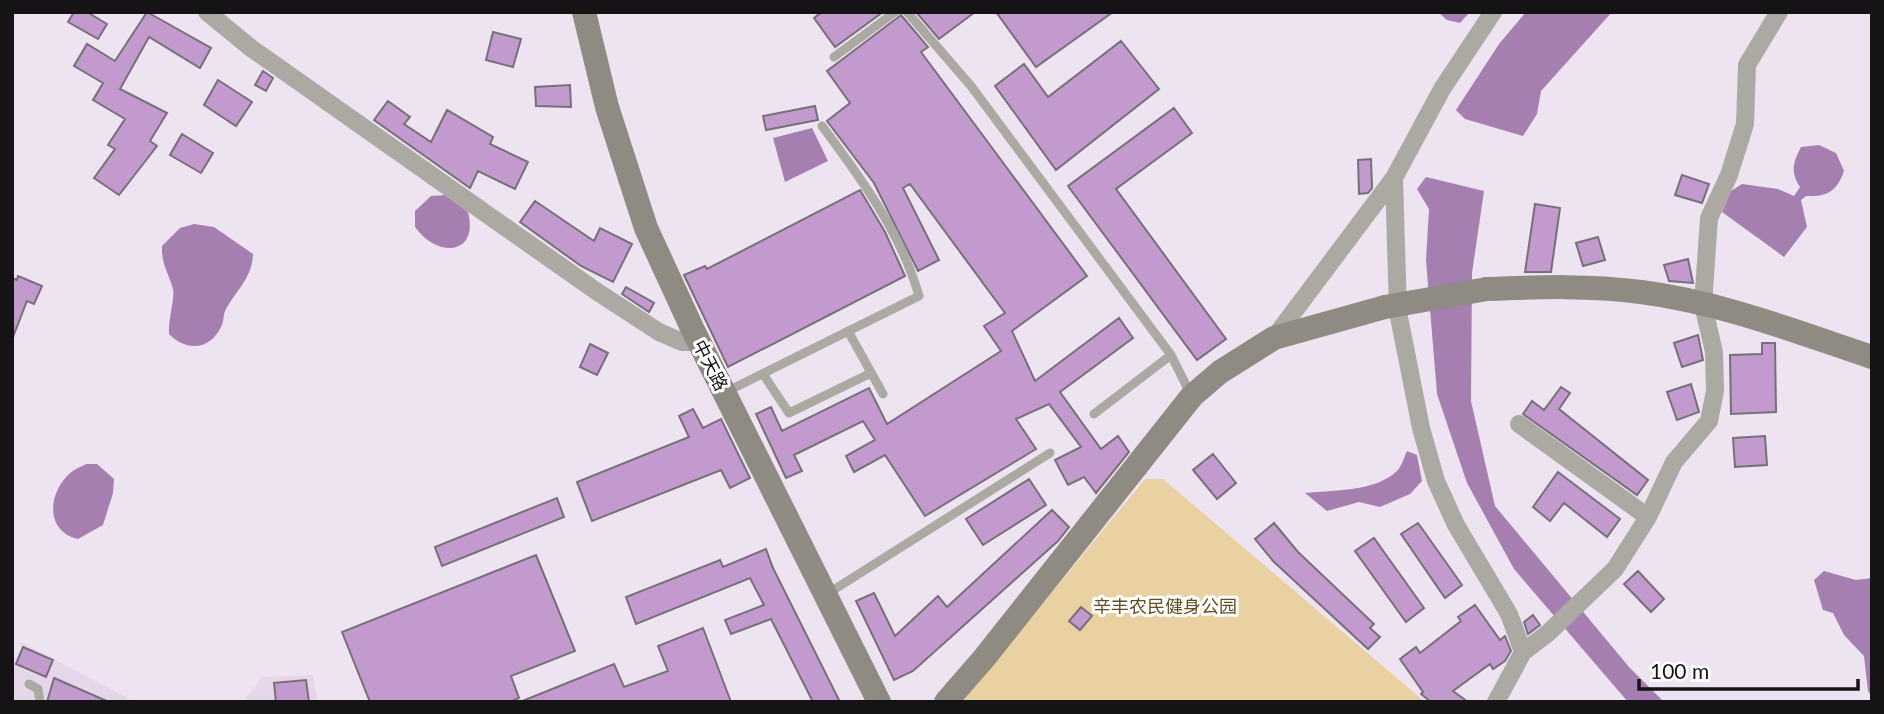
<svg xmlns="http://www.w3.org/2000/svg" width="1884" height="714" viewBox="0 0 1884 714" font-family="Lato,'Noto Sans SC',sans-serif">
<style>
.built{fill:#e5d6e9}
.green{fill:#e9d1a2}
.water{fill:#a67fb1}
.building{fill:#c39ace;stroke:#776f7a;stroke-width:2}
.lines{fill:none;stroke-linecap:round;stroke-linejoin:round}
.service{stroke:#aca9a3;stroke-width:9}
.minor{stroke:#aca9a3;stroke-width:18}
.secondary{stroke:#8f8a82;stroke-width:24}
.secondary-bridge{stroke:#8f8a82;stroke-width:24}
.labels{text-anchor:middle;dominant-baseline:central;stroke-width:6;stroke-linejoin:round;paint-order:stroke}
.street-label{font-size:18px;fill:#161317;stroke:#fff}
.park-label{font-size:18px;fill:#644e21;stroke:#fff}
</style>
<rect width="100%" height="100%" fill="#eee4f1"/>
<path class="built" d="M23 643 135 702H12V666Z
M313 675 317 702H243L262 677Z"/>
<path class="green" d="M1145 479H1163L1425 702H962Z"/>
<path class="water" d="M1438 12H1470L1460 23 1447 20Z
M1526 12H1612L1541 91 1537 114 1523 136 1465 119 1456 110 1499 44Z
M812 128 828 161 785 182 773 138Z
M1819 145 1836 153 1844 171C1837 191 1828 197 1806 196L1801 200 1807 227 1784 257 1722 212 1731 191 1742 184 1778 189 1794 196 1800 187C1790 171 1793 163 1801 147Z
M1426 177 1484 191 1472 273 1471 401 1495 506 1629 667 1664 702H1628L1514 569 1467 483 1437 394 1426 260 1429 209 1417 189Z
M445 195 468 212C479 256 437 258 415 227V211L431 196Z
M194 224 214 227 253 254C252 279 236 290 225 311 223 316 224 322 221 327 210 350 186 352 169 334 168 320 175 298 173 289 169 274 161 264 162 246L180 228Z
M1407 451 1417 455 1422 481 1410 494 1380 507 1359 502 1327 511 1305 493C1333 490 1375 492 1397 471 1402 466 1404 457 1407 451Z
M86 464H97L114 479 113 493 103 525 78 539C47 532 47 497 67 476 71 471 80 467 86 464Z
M1824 571 1856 580 1872 578V697L1868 691 1864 656 1844 635 1833 613 1823 610 1814 580Z"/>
<path class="building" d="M74 12H87L107 24 98 39 68 22Z
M147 12 211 48 200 68 149 37 120 89 167 113 150 141 157 146 119 195 94 178 115 149 108 145 125 119 93 100 103 83 74 66 87 44 115 61Z
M822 12H883L835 47 814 18Z
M916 12H975L939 39Z
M996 12H1113L1036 67Z
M901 15 928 47 921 52 1087 276 1012 331 1035 381 1119 318 1133 338 1060 392 1101 449 1118 436 1129 452 1096 493 1084 477 1068 485 1055 460 1081 447 1049 404 1016 419 1036 449 925 516 885 455 854 472 846 456 875 440 863 421 794 455 802 471 786 478 756 414 771 407 782 431 869 388 887 424 1001 351 984 326 1005 313 910 184 903 188 939 260 918 271 874 183 827 121 850 103 827 71Z
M493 32 521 39 513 67 486 60Z
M1121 41 1159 89 1056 170 995 86 1024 64 1048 97Z
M263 71 273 78 266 91 255 85Z
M218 80 252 102 236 126 204 105Z
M570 85 571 107 536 106 535 87Z
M388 101 410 117 404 124 431 142 447 110 493 137 490 144 528 162 515 189 478 171 470 188 374 120Z
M815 106 818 120 766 130 763 116Z
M1174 108 1192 133 1116 189 1226 339 1197 360 1068 186Z
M182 134 213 153 201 173 170 155Z
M1371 159 1372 188 1368 193 1359 194 1358 160Z
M1682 175 1709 184 1702 203 1675 195Z
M860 190 885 232 905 276 728 367 684 275 705 266 707 269Z
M535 201 594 241 600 228 632 244 613 282 581 266 520 222Z
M1535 204 1560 208 1551 272H1525Z
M1598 237 1605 260 1583 266 1576 243Z
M1688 259 1693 283 1669 281 1664 265Z
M18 276 42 286 34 304 27 301 13 337 12 278 17 280Z
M626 287 654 303 649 312 622 294Z
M1698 335 1703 360 1682 367 1674 343Z
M1762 343H1775L1776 412 1731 414 1730 355 1762 354Z
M590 344 608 353 597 375 580 367Z
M1691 384 1699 412 1677 420 1667 392Z
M1561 387 1570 393 1559 409 1648 480 1637 495 1523 414 1532 401 1544 410Z
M693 409 703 428 721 419 750 478 730 488 721 470 592 521 577 482 689 437 679 416Z
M1765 436 1767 465 1735 467 1733 438Z
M1213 454 1236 483 1217 499 1193 470Z
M1558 472 1620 519 1607 537 1564 503 1550 521 1533 507Z
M1029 479 1046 505 983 545 966 519Z
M557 498 564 517 442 566 435 547Z
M1052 510 1069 527 1058 541 913 671 894 680 856 601 874 593 895 636 938 596 947 607Z
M1274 523 1298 552 1374 624 1370 628 1380 637 1368 649 1273 561 1255 539Z
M1418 523 1462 585 1445 598 1401 534Z
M1374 538 1424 608 1406 622 1355 551Z
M766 549 773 568 840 702H813L771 619 731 634 725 620 764 605 750 578 636 624 626 597 720 560 723 567Z
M536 555 575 651 511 676 519 698 510 702H370L342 632Z
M1638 571 1664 599 1651 612 1624 584Z
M1475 605 1500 640 1505 636 1511 651 1505 661 1493 669 1490 664 1453 691 1468 702H1431L1421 694 1423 692 1400 659 1416 647 1420 653 1461 621 1458 617Z
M1081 607 1092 616 1080 630 1069 621Z
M1533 615 1540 625 1528 634 1524 622Z
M703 628 731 702H520L614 664 624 687 668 671 658 646Z
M23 647 53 660 46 677 16 664Z
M54 678 109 702H47Z
M306 680 309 702H276L274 683Z"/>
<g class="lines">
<path class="service" d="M907 12 971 86 1171 355 1191 395
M834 57 895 12
M848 331 883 394
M763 374 789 413 871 373
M726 392 919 296C901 233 861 178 822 126
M1094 414 1171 355
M827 594 1050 453
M29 684 38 689 40 702"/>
<path class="minor" d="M207 12 251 48 596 291 659 332 682 342H699
M1394 178 1398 312 1421 428 1436 481 1456 525 1509 614 1523 652
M1274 338 1394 178 1442 89 1493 12
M1519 424 1648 517
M1496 702 1523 652 1548 633 1615 569 1648 517 1674 462 1709 421 1715 391 1714 352 1703 305 1709 218 1729 175 1745 124 1747 65 1779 12"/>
<path class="secondary" d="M584 12 607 107 646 228 692 328 879 702
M1487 289C1539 287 1590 285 1641 292 1720 302 1797 332 1872 357
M946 702 985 657 1192 396 1220 372 1274 338 1385 307"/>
<path class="secondary-bridge" d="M1385 307 1487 289"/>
</g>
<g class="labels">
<g class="street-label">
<text transform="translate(711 365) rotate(63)">中天路</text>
</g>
<g class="park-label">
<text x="1165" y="606">辛丰农民健身公园</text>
</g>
</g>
<rect width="1884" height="714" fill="none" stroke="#161317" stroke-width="28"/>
<path d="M1639 679v10h219v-10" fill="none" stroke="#161317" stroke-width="3.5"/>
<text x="1650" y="679" font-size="21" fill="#161317" stroke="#ffffff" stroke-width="5" paint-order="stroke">100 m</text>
</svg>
